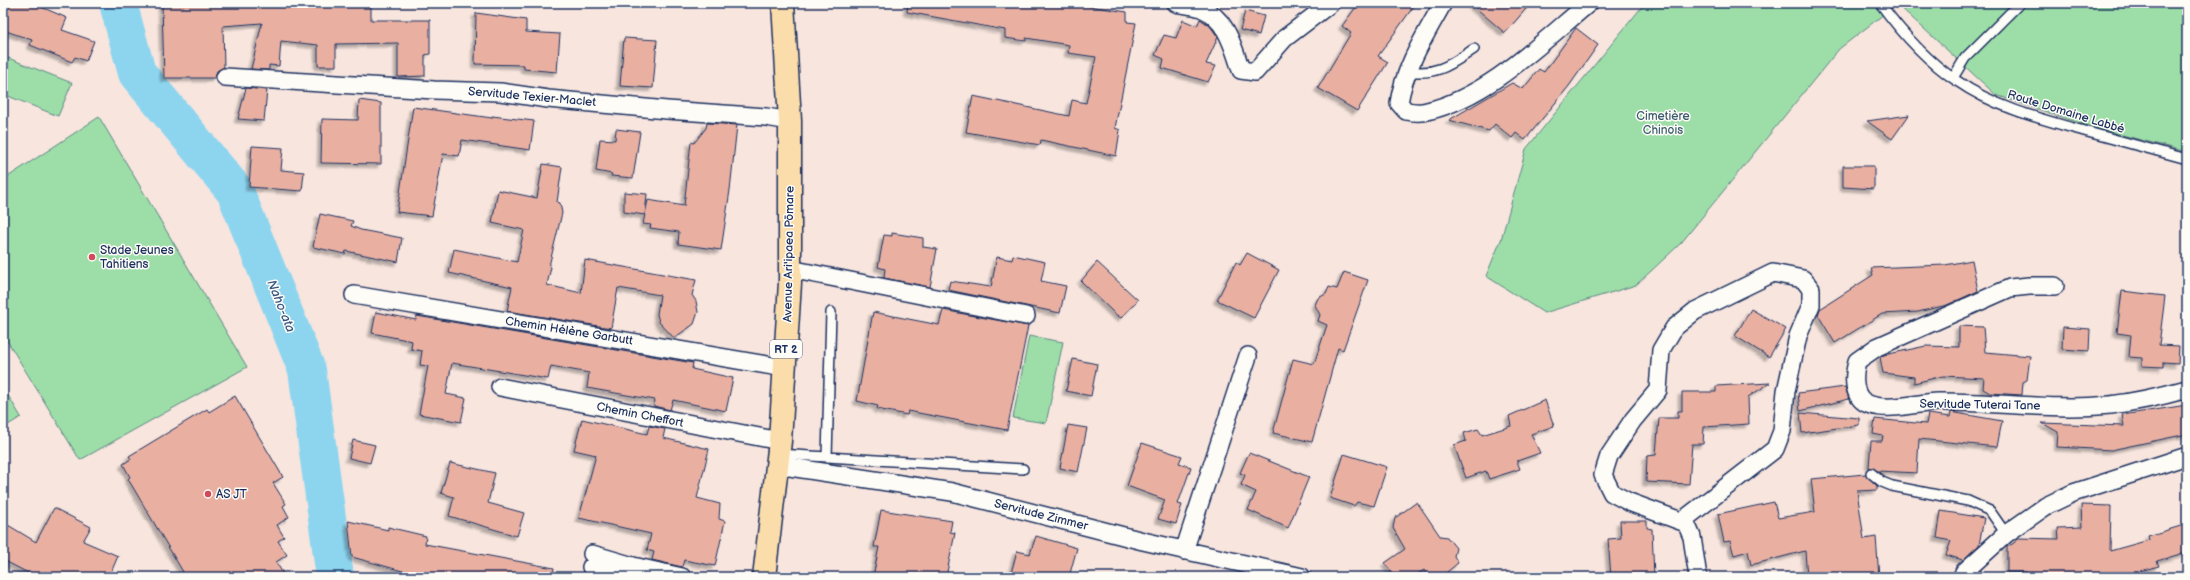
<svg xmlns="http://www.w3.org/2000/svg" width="2190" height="580" viewBox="0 0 2190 580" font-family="'Balsamiq Sans',sans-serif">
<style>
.green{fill:#9ddea8;stroke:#5c8683}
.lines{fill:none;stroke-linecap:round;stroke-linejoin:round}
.river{stroke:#8dd5ef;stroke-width:38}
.building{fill:#e9b0a2;stroke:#1b2f5e;filter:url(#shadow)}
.service-casing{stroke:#1b2f5e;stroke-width:12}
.minor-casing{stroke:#1b2f5e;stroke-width:20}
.primary-casing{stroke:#1b2f5e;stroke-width:25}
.service{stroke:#fdfcf7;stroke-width:9}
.minor{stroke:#fdfcf7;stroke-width:17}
.primary{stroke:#fbddab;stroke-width:22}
.poi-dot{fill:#d1495b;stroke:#fdfcf7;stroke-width:1.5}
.labels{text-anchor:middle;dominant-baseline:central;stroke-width:3;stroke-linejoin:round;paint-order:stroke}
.shield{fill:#fdfcf7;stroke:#5f6c8c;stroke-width:1}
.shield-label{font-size:11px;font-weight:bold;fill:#1b2f5e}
.street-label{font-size:12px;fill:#1b2f5e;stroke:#fdfcf7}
.park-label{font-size:12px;fill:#3c5b70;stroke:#fdfcf7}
.poi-label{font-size:12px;fill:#1b2f5e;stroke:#fdfcf7;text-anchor:start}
.water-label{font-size:13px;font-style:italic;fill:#385882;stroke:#fdfcf7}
</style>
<defs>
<filter id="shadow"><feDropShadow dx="-3.5" dy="3.5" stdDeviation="1" flood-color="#0004"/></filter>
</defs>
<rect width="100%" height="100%" fill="#f7e5de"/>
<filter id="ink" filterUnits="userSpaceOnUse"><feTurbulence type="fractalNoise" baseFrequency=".025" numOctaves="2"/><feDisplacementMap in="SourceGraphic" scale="8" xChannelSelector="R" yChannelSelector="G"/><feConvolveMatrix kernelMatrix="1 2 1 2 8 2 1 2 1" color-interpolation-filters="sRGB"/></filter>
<g filter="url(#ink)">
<path class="green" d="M1645 3H2187V152L2088 126 1996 95 1897 4 1839 49 1681 243 1636 285 1544 313 1486 276 1501 240 1526 149Z
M3 56 72 83 58 116 3 94Z
M99 117 247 367 80 460 3 334V180Z
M1029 336 1063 342 1046 423 1013 418Z
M3 387 21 417 3 428Z"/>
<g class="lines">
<path class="river" d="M118 3 137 73 235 191 307 370 335 577"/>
</g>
<path class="building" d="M3 3H32L67 18 62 30 94 41 86 61 75 57 72 62 30 45 32 40 3 30Z
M162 3H371V20H430V54L425 55V76L398 77V43L336 44V66H318V45L281 41 279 66 269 65V70L251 69 262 23 223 26 224 67 217 71 215 78H164Z
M908 3H1070L1127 12V22L1136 23 1115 128 1120 130 1116 156 1041 140 1040 145 966 132 973 96 1069 116 1072 100 1086 103 1096 57 1068 53 1069 45 1026 38V41L1005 38V30L907 12Z
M1359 3H1416L1378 56 1388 62 1357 111 1318 88 1351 33 1342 26Z
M1470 3H1531L1505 33Z
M1245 11 1264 16 1259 35 1240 30Z
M476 13 526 20V32L560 34 557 72 524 69V65L475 64Z
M1200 19 1210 26 1218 37 1206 64 1216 66 1208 82 1162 68 1164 59 1155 55 1164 35 1176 38 1183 20 1197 26Z
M1576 28 1598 45 1569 86 1525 140 1516 133 1512 138 1495 124 1489 131 1449 120 1512 83 1523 89 1539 69 1544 72Z
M624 38 657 40 653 88 620 86Z
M246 88 267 90 264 121 238 119Z
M359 100 381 103V164L321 163 322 119 358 120Z
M413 107 492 118V116L534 121 530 150 462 140 459 156 443 154 432 216 397 212Z
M1909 115 1892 139 1867 121Z
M707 123 737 125 730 190 721 250 678 244 679 232 650 228 651 225 643 224 648 200 684 206 691 142 694 143 706 128Z
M616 129 640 132 633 178 611 176 612 174 596 171 600 139 615 140Z
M252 146 283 148 281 170 304 172 302 191 249 187Z
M543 164 562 167 557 202 560 203 562 213 549 266 551 267 547 285 581 293 585 260 696 280 692 295 696 301 698 312 694 324 674 338 659 322 657 314 660 295 618 288 611 328 507 311 512 287 449 273 454 249 517 262 524 230 492 223 498 190 537 198Z
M1843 166H1874V189L1843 187Z
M624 192 647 194 645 215 624 212Z
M320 214 353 221 351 226 361 230 402 238 398 262 346 251 345 254 313 247Z
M892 233 923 238V247L937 249 930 287 884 278 885 269 878 267 884 235 892 236Z
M1247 253 1279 270 1254 318 1217 300 1236 262 1240 265Z
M1013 255 1045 262 1041 281 1066 286 1060 313 948 290 950 281 991 287 997 257 1012 260Z
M1972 260 1978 291 1947 305 1918 312 1882 314 1835 343 1818 315 1820 309 1873 275 1871 268 1945 265Z
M1097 262 1138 300 1121 318 1114 313 1081 281Z
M1344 272 1368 280 1343 350 1338 348 1312 442 1273 433 1293 359 1314 364 1327 325 1318 321 1320 315 1315 305 1318 298 1326 294 1329 287 1337 289Z
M2122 291 2165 296 2159 345 2179 346 2178 363 2163 362V367L2142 366V358L2129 357 2131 335 2117 333Z
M1751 309 1786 329 1769 357 1735 336Z
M943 310 1028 326 1007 430 908 411 907 415 877 409 878 406 857 401 873 312 939 325Z
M376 312 416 320 417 316 693 363 692 369 733 378 726 411 673 400 670 410 654 406 655 400 587 388 589 373 551 366 548 379 452 363 446 394 466 398 461 422 419 414 428 366 420 365 422 351 411 349 412 341 372 333Z
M1959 326 1983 327 1985 352 2030 356 2027 380 2023 382 2022 395 1990 393 1983 389 1984 378 1943 376 1914 383V377L1883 373 1880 357 1884 355 1926 346 1959 347Z
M2063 327 2090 329 2089 351 2062 349Z
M1073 359 1097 364 1091 396 1066 391Z
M1770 383 1748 397 1749 424 1704 427 1703 444H1692L1689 484 1646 482 1647 456 1656 455 1659 418H1678V411H1682V392H1716V386Z
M1845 387 1849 399 1800 411 1798 393Z
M235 396 283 477 273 483 286 504 283 506 289 517 277 525 284 537 278 541 287 555 276 562 285 577H186L128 479 130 477 123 464 131 459 129 456 207 409 209 412Z
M1545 400 1554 426 1531 434 1540 453 1517 461 1520 469 1489 479 1486 471 1466 478 1454 445 1466 441 1464 433 1478 429 1482 435 1511 426 1509 416Z
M2187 405V434L2111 450 2057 447 2058 432 2042 423 2124 426 2122 415Z
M1951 412 2002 421 1997 447 1919 439 1917 473 1878 471 1869 467 1871 441H1882L1883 436 1873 434 1875 419 1926 424 1928 414 1950 417Z
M1800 413 1859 418V425L1802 433Z
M582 419 647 434 649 426 665 429 663 438 709 449 697 498 720 504 719 519 725 521 715 566 684 560 682 567 652 560 654 552 647 550 651 534 579 518 596 455 574 450Z
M1068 425 1087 428 1078 472 1060 468Z
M353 440 375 445 370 463 349 458Z
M1142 443 1182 456 1179 463 1191 467 1178 504 1182 505 1176 524 1158 519 1165 500 1127 486Z
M1249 453 1309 477 1288 528 1248 510 1256 492 1241 485 1245 475 1240 473Z
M1344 454 1387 467 1374 506 1357 502 1354 506 1330 498Z
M450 463 495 473 488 503 524 513 517 536 449 516 454 497 441 493Z
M1865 474 1877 486V490L1857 491 1864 539 1876 537 1879 577H1807L1805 551 1751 565 1748 551 1734 555 1730 541 1724 542 1718 514 1774 502 1778 518 1815 512 1811 479Z
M1417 502 1440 536 1447 537 1456 548 1454 556 1458 563 1441 577H1429L1424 570 1413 577H1395L1385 563 1405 549 1393 528 1395 518Z
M2081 505 2111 506 2110 551 2149 540 2148 536 2184 525 2187 536V552L2157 561 2159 566 2140 571 2141 577H2026L2027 572H2007V547L2014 543 2018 538 2059 539 2058 528 2082 527Z
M54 508 91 527 83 541 118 556 109 577H36L3 560V522L36 542Z
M881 510 952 521 950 532 955 533 946 577H873L879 547H874Z
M1941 511 1984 518 1979 545 1963 560 1946 555 1951 541 1937 538Z
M348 521 388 530V527L426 536 425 544 554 568 553 577H435L406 572 352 557Z
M1620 521H1647V528L1652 529 1654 577H1611L1608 539 1621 538Z
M1036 536 1077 548 1069 577H1010L1017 551 1030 554Z"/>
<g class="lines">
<defs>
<path id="service" d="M1880 3C1901 32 1927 61 1957 81 1994 107 2041 119 2084 131 2118 140 2153 150 2187 159
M1408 71C1437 76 1451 64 1474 49
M1953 78 1965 58 2020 3
M778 454 1023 469
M827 457 831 312
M1871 473 1882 482 1892 486 1968 501 1990 511 2006 534"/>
<path id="minor" d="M1176 3C1184 5 1194 5 1201 8 1226 18 1233 46 1241 70L1255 72 1285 38 1331 3
M1443 3C1426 34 1404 68 1399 103L1406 111C1412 112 1421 113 1427 111 1488 97 1542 42 1589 3
M225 77 434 90 500 92 548 99 667 110 766 117 790 121
M790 269 1026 316
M2055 286H2029L2010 288 1877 347 1857 361C1853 377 1852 400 1871 405 1891 411 1917 403 1937 402 1995 401 2053 411 2110 405 2136 402 2162 396 2187 389
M354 295 785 368
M500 387 780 441
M777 465 952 492 1143 541 1302 577
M1682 521 1775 449 1782 431 1786 391 1798 336 1811 305V289L1803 279 1773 273 1695 311 1674 328 1661 350 1658 390 1633 420 1609 456 1603 475 1612 493 1629 502 1686 523 1692 537 1698 577
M1184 551 1248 356
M592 554 633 566 682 577
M591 567 628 577
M1962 577 1964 572 2006 534 2046 506 2073 493 2187 456"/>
<path id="primary" d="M764 577 780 441 790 283V121L783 3"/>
</defs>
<use href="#service" class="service-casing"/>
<use href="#minor" class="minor-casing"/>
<use href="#primary" class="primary-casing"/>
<use href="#service" class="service"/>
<use href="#minor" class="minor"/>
<use href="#primary" class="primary"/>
</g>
</g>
<g class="poi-dot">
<circle cx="92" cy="257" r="4"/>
<circle cx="208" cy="494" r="4"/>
</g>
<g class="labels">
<rect class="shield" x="770" y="340" width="32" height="18" rx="3"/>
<g class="shield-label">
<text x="786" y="349">RT 2</text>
</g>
<g class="street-label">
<text transform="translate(532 97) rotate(5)">Servitude Texier-Maclet</text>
<text transform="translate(2066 112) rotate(17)">Route Domaine Labbé</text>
<text transform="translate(789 254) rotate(-89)">Avenue Ari'ipaea Pōmare</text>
<text transform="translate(569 331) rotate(9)">Chemin Hélène Garbutt</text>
<text transform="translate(1980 405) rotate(1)">Servitude Tuterai Tane</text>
<text transform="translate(640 415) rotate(11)">Chemin Cheffort</text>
<text transform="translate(1041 515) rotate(14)">Servitude Zimmer</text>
</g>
<g class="park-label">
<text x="1663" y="116">Cimetière<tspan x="1663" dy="14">Chinois</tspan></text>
</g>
<g class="poi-label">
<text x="100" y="250">Stade Jeunes<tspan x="100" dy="14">Tahitiens</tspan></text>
<text x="216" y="494">AS JT</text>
</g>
<g class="water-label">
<text transform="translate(281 306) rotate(68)">Naho-ata</text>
</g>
</g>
<rect width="2190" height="580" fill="none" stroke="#fdfcf7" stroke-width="16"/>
<rect x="8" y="8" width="2174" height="564" fill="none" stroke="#1b2f5e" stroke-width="1.5" filter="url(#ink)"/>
</svg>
